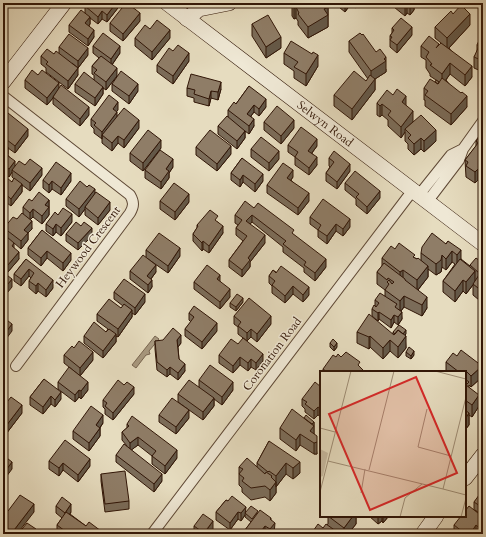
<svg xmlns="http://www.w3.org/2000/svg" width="486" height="537" viewBox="0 0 486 537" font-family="Cardo,serif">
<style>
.water{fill:#a89980;stroke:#786550}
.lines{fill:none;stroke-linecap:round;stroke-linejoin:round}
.street-casing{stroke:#5e4835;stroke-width:12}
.secondary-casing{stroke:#311607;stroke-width:16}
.street{stroke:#efe8d5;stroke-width:10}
.secondary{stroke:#efe8d5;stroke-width:15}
.wall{fill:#7b6c59;stroke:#311607}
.shaded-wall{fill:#645848;stroke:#311607}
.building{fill:#8f7d67;stroke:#311607}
.labels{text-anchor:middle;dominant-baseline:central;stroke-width:3;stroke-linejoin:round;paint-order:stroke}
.street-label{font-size:12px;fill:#311607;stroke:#efe8d5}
.inset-road{fill:none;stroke:#9e8d75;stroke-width:1}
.view{fill:#d62828;fill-opacity:0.15;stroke:#d62828;stroke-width:2}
.inset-edge{fill:none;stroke:#311607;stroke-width:2}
</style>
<rect width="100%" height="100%" fill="#e6dcbf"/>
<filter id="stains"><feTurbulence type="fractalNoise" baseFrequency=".005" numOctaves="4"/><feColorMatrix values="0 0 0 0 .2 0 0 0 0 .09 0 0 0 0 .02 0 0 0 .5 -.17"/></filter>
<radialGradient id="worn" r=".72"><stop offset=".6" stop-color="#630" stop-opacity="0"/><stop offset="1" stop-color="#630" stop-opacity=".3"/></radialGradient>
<path class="water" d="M155 336 159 339 149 351 150 354 146 355 136 368 132 365Z"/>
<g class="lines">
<defs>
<path id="street" d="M3 96 130 195C134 202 134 206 130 213L16 366
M419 195 451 155 463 149
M427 202 459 160 463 149 483 121
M152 534 413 190"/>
<g id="secondary">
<path id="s1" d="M167 3 483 244"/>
<path d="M187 19 199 9 229 3"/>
<path d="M3 82 64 3"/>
<path d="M465 478 483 455"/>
<path d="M423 534 436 516"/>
</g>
</defs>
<use href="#street" class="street-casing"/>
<use href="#secondary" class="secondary-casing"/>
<use href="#street" class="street"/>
<use href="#secondary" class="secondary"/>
</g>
<path class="wall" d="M121 3V4L107 22 102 19 98 24 90 18V24L89 26 94 37 88 46 69 32V25L85 13V6Z
M334 3H360L356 8 351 4 345 12Z
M389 3H416L414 6V10L410 15 407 13 405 16Z
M292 5 328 7V27L308 38 298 25V21L296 18 294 19 292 16Z
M453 14 470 25 449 48 472 77 465 86 450 74 446 80 467 107 451 125 425 106V100H424V88L435 82H439L430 76V74L426 68V60L421 57V46L439 45 441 43 435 38V27Z
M140 21 123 41 110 31V23Z
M252 24 281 48 266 58 252 36Z
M392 28 412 35 397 53 390 47V36L392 33Z
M150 29 170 38 152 60 135 46V38Z
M483 37V72L474 68V57L477 52V45Z
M349 41 386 69V72L375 79V90L352 120 334 106V95L366 81 368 79 349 52Z
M93 46 120 53 112 65 117 76 106 90 103 88V94L95 106 75 92V84L94 80V75L92 74V66L99 58 93 53Z
M59 47 88 55 78 68 72 63 78 75 68 89 46 72V68L41 64V56L59 54Z
M173 51 189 61 173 84 157 72V65Z
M284 53 318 66 306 86 294 78V71L284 64Z
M25 80 59 89 89 115 80 126 53 104V98L47 105 25 88Z
M112 84 138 91 129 104 112 91Z
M249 86 266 107 259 116 254 112 251 116 254 126 249 134 245 131V138L237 149 218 134V126L228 117V110L236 104Z
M187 88 221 89 218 100 211 98 209 106 194 102V98L187 96Z
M377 103 406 105 413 122 436 141 424 152 421 149 414 155 408 149V144L405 141V132L401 138 388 126V120L382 115 380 117 377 115Z
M118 110 116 112 117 116 139 128 124 148 118 143 112 151 102 143V139L94 133V129L91 126V119Z
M3 119 28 136 15 153 8 148V155L15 166 25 165 42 175 30 191 22 185V192L11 206 3 200V183L12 182 14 179 12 177V172L9 177 3 173Z
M264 122 294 128 281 144 264 130Z
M483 134V184L478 180 475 183 466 177 465 160 476 146V141Z
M288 145 317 146 312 153 317 165 309 175 295 165V157L288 152Z
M196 147 231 154 217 171 196 155Z
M161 148 143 171 130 161V153Z
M251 149 279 159 269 171 251 157Z
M242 158 263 181 255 192 243 182 240 187 231 180V173Z
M329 158 350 171 337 189 326 181V173L330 167 329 166Z
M173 167 169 173V178L161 189 145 178V170Z
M293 177 291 180 309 201 298 215 267 193V185Z
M43 180 71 181 61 195 52 189 49 193 43 188Z
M345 183 380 198 367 214 356 205V199L345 190Z
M95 195 110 210 98 225 85 215V209L79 217 66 206V199Z
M49 200V215L42 224 33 217 30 220 32 229 28 233V240L21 249 14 243V248L19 259 7 273 3 270V239L4 240 6 237 4 236V228L17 219 23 214V207L32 201Z
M160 201 189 202 175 220 160 209Z
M254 208 294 235 326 267 315 281 304 272V268L283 252V247L252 222 250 224 265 243 250 262V267L242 277 229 267V260L243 241 236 235V228L238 225 235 223V215Z
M58 215 72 222 61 236 56 232 53 236 46 231V224Z
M310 217 350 227 343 236 336 231 327 244 318 237V230L310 224Z
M218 222 223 233 209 253 203 249 202 251 193 241V234L197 228V225Z
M81 226 92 236 78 250 66 241V234Z
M42 230 71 260 63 271 47 258 41 266 28 255V248Z
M448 241 461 259 470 266V265L483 263V310L479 307V300L473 295V285L466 294 463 291 455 302 443 292V281L455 264 452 262 446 270 442 267 441 272 436 275 428 269V277L418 290 427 308 422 316 404 307 401 311 402 319 398 325 394 322 391 328 379 319 378 321 372 316V309L375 306V300L385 296V290L377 284V272L382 266V258L395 249 417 259 421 261V253L446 244Z
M146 250 180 256 168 273 148 259 156 272 151 279 152 287 148 293 130 279V271L146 257Z
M26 259 53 288 46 297 38 291 36 294 29 288V281L31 278 29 276 21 286 14 281V274Z
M273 270 309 295 303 302 293 294 285 303 272 293V286L269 283V276Z
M220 281 230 297 220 309 194 289V282Z
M114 292 145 302 135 315 132 313V317L118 337 116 336V342L103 358 84 343V336L106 332 108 329 97 321V314L121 308 123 306 114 299Z
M243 302 236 311 230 307V303Z
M189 313 217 331 202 349 185 336V329L191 322 189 320Z
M234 316 271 324 257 342 251 337 247 341 238 334V327L234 324Z
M357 332 393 334V332L406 334 405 335 406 348 398 358 390 351 383 359 370 347 369 349 357 343Z
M155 341 181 343 178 347 179 359 185 371 178 380 170 374 167 377 157 370 155 349Z
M330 343 337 347 334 351 330 347Z
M238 344 263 361 256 370 251 367 248 371 240 365 233 373 219 363V355Z
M74 348 93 360 80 376 64 363V355Z
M406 352 414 355 411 359 406 356Z
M336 357H341L360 367 365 372H323V369Z
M446 362 482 377 471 387 469 385V387L479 406 472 417 469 415V425L465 430V372H446Z
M44 379 61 399 55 407 51 404 43 414 30 405V397Z
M199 380 233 390 222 405 214 399V406L203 420 178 402V394L199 387Z
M58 382 88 390 81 399 79 397 75 402 58 389Z
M321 387V417L318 415 314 419 305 412V409L302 406V399Z
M134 394 113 420 105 414V409L103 407V400Z
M3 407 22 413 6 434 3 432Z
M159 415 189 418 176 434 159 422Z
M304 418 314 422V434L317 454H314L300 445 296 451 280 439V428Z
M103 423 100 428V436L89 451 73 439V431Z
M127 424 177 458 165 474 152 464V456L138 445 131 450 162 481 154 492 116 462V455L127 446 122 440V432L127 428Z
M269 441 300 473 293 479 286 474 276 487V493L270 501 265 497 251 500 242 492V488L239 485V467H257V463Z
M49 461 90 466 78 482 63 470 59 476 49 469Z
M101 474 129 501V509L105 512 101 481Z
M483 492V516L475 510 483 517V534H454V525L474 510V502Z
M226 500 246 513H258L271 520 275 534H242L251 522 245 517V515L241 521 238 519 230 530 216 520V512Z
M56 506 71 512 70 514 86 526 105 534H59L57 532V525L62 518 56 513Z
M328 516H356V524L348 534H311L323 528 328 524Z
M369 516H388V517L383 523 382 521 378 524Z
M194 526 213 529 209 534H195L194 533Z"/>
<path class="shaded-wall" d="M3 3H8L3 10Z
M116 3H121V4L107 22V15Z
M345 3H351L345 12Z
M356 3H360L356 8Z
M407 3V13L405 16V5Z
M411 3H416L414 6V10L410 15V4Z
M296 7V18L294 19V8Z
M328 7V27L308 38V27L324 9Z
M102 11V19L98 24V17Z
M140 13V21L123 41V34Z
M470 14V25L447 50V38Z
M90 17V24L85 30V23Z
M412 27V35L397 53V45Z
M94 30V37L88 46V39Z
M170 30V38L152 60V52Z
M281 37V48L266 58V47Z
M120 46V53L111 66V59Z
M88 48V55L78 68V61Z
M189 53V61L173 84V76Z
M318 55V66L306 86V74Z
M386 57V72L375 79V90L352 120V109L371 83V71Z
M450 63V74L442 85V74Z
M472 66V77L465 86V75Z
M78 68V75L68 89V81Z
M117 68V76L106 90V82Z
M221 82V89L218 100V92Z
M59 83V90L53 97V98L47 105V98Z
M138 84V91L129 104V96Z
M103 87V94L95 106V98Z
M211 91V98L209 106V99Z
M406 96V107L402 102Z
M467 96V107L451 125V114Z
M266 99V107L259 116V109Z
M118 102V110L113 116V109Z
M382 104V115L380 117V106Z
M254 105V112L247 121V114Z
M89 107V115L80 126V119Z
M413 111V122L405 129V132L401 138V127Z
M117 112V120L102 135V139V132Z
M254 119V126L249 134V126Z
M139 120V128L124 148V140Z
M294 120V128L281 144V136Z
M28 129V136L15 153V146Z
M436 130V141L424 152V141Z
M245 131V138L237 149V141Z
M118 136V143L112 151V143Z
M421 138V149L414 155V144Z
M317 139V146L308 158V151Z
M161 140V148L143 171V163Z
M231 146V154L217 171V164Z
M8 147V154L4 160V153Z
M279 151V159L269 171V163Z
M317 157V165L309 175V168Z
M173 159V167L169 173V178L161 189V182L166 169Z
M15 161V169L12 170V172L9 177V169Z
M350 164V171L337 189V182Z
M42 168V175L30 191V183Z
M478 169V180L475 183V172Z
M293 170V177L287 185V178Z
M71 173V181L61 195V188Z
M263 174V181L255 192V184Z
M243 175V182L240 187V180Z
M52 181V189L49 193V185Z
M22 184V192L11 206V199Z
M95 189V196L85 207V209L79 217V209Z
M380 191V198L367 214V207Z
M309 193V201L298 215V208Z
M189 194V202L175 220V212Z
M49 200V215L42 224V216L45 205Z
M110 202V210L98 225V218Z
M33 209V217L30 220V213Z
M72 214V222L61 236V228Z
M252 215V222L246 229V221Z
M350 219V227L343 236V229Z
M32 221V229L28 233V240L21 249V241L24 230Z
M56 224V232L53 236V229Z
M336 224V231L327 244V236Z
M223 226V233L209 253V246Z
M92 228V236L78 250V243Z
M265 235V243L250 262V267L242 277V270L248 258Z
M203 241V249L202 251V243Z
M180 248V256L168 273V266Z
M461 250V262L457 266V255Z
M47 251V258L41 266V258Z
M452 251V262L446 270V259Z
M19 252V259L7 273V266Z
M71 253V260L63 271V263Z
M442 255V267L441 272 436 275V264Z
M326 259V267L315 281V273Z
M156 265V272L147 284V276Z
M428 266V277L417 291V280Z
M29 269V276L21 286V279Z
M403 270V281L400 284V272Z
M475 271V282L466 294V282Z
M220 275V282L217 279Z
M12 279V287L3 298V290Z
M53 280V288L46 297V290Z
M152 280V287L148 293V285Z
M463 280V291L455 302V291Z
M38 283V291L36 294V286Z
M293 286V294L285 303V296Z
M309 287V295L303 302V295Z
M230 289V297L220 309V302Z
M145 294V302L135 315V308Z
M404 296V307L400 312V301Z
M427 297V308L422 316V305Z
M243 298V302L236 311V307Z
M132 310V317L118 337V329Z
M379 312V319L378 321V313Z
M402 312V319L398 325V317Z
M394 315V322L391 328V320Z
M271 316V324L257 342V334Z
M217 323V331L202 349V342Z
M12 324V331L3 343V336Z
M251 329V337L247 341V333Z
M406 330V334L400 341V337Z
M116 334V342L103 358V351Z
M181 335V343L177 348V340Z
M370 336V347L369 349V337Z
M406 336V348L398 358V347Z
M390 340V351L383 359V348Z
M337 343V347L334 351V347Z
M414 351V355L411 359V356Z
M93 352V360L80 376V368Z
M263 354V361L256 370V363Z
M240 357V365L233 373V366Z
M251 359V367L248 371V363Z
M185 364V371L178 380V373Z
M482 366V377L471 387V376Z
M170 367V374L167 377V370Z
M466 371V383L465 384V372Z
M88 382V390L81 399V391Z
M233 382V390L222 405V397Z
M134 387V394L113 420V413Z
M79 390V397L75 402V395Z
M61 392V399L55 407V400Z
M479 395V406L472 417V405Z
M51 396V404L43 414V407Z
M214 398V406L203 420V412Z
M22 405V413L6 434V426Z
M318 407V415L314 419V411Z
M189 410V418L176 434V427Z
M469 413V425L465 430V419Z
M103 415V423L96 433V425Z
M314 422V437L310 431 312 424Z
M100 428V436L89 451V443Z
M300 434V445L296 451V440Z
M138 437V445L130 451V443Z
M317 442V454H314V443Z
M177 450V458L165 474V466Z
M90 459V466L78 482V475Z
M12 462V469L3 481V474Z
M300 462V473L293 479V468Z
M63 463V470L59 476V468Z
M286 463V474L276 487V476Z
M162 474V481L154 492V484Z
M276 482V493L270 501V490Z
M34 504V512L17 534H11Z
M71 504V512L65 520V513Z
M246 507 245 515 241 521V513Z
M238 512V519L230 530V523Z
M353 516H356V524L348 534H344V528Z
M378 516H382V521L378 524Z
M383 516H388V517L383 523Z
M271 518V527L275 523 274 534H270V519Z
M213 521V529L209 534H204Z
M476 525V534H470Z
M265 526V534H259Z
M36 529V534H32Z"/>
<path class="building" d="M88 3H116L107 15 102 11 98 17 85 6Z
M126 3H127L140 13 123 34 110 23Z
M295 3H325L328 7 324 9 328 15 308 27 298 14 299 13 296 7 294 8 292 5Z
M461 5 470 14 447 38 435 27 451 11 453 14Z
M81 10 90 17 85 23 94 30 88 39 69 25Z
M268 15 281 37 266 47 252 24Z
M401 18 412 27 397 45 390 40 392 37 390 36 394 30 392 28Z
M157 20 170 30 152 52 135 38 145 25 150 29Z
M103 33 120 46 111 59 93 46Z
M360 33 362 35 363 34 376 52 380 49 386 57 384 59 386 61 371 71 349 41Z
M69 34 88 48 78 61 59 47Z
M429 36 439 44 436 48 441 43 472 66 465 75 450 63 442 74 430 65 432 64 426 57 429 52 421 46Z
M481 36 483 37V61L474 57 479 46 477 45Z
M291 41 312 54 313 52 318 55 306 74 294 67 298 62 284 53Z
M178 45 189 53 173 76 157 65 169 48 173 51Z
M47 49 54 54 56 51 78 68 68 81 46 64 48 62 41 56Z
M101 56 117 68 106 82 94 73 97 70 92 66Z
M32 70 38 75 42 70 59 83 47 98 25 80Z
M121 71 138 84 129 96 112 84Z
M354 71 366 81 370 75 375 79 352 109 334 95Z
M84 72 103 87 95 98 75 84Z
M191 74 221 82 218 92 211 91 209 99 194 94 195 90 187 88Z
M442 78 461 93 462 92 467 96 451 114 425 95 428 91 424 88 430 79 438 84Z
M436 80 439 82 438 84 435 82Z
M61 85 89 107 80 119 53 97Z
M249 86 266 99 259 109 254 105 247 114 254 119 249 126 228 110 234 102 236 104Z
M397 89 406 96 402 102 413 111 401 127 388 115 391 111 382 104 380 106 377 103 387 90 393 95Z
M109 95 118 102 113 109 117 112 102 132 94 125 96 123 91 119Z
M277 106 294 120 281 136 264 122Z
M124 108 139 120 124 140 118 136 112 143 102 135Z
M8 113 28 129 15 146 3 137V119Z
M421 115 436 130 424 141 421 138 414 144 408 138 411 135 405 129Z
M227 116 245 131 237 141 218 126Z
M301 127 317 139 308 151 317 157 309 168 295 157 298 152 288 145Z
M148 130 161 140 143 163 130 153Z
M210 130 231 146 217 164 196 147Z
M482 133 483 134V147L476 141Z
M261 137 279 151 269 163 251 149Z
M3 143 8 147 4 153 15 161 9 169 3 165Z
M478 143 483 147V173L478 169 475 172 466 166 468 162 465 160Z
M160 150 173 159 166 169 169 171 161 182 145 170Z
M334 151 350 164 337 182 326 173 334 162 329 158Z
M242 158 263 174 255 184 243 175 240 180 231 173Z
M30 159 42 168 30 183 12 170 19 161 25 165Z
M56 162 71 173 61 188 52 181 49 185 43 180Z
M283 163 293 170 287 178 309 193 298 208 267 185Z
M355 171 380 191 367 207 356 197 359 194 345 183Z
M7 178 12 182 14 178 22 184 11 199 3 192V183Z
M80 181 87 187 89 185 95 189 79 209 66 199Z
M174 183 189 194 175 212 160 201Z
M39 192 49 200 45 205 49 207 42 216 33 209 30 213 23 207 29 199 32 201Z
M96 192 110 202 98 218 85 207Z
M323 199 350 219 343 229 336 224 327 236 318 230 321 225 310 217Z
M245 201 254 208 258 203 294 230 292 233 326 259 315 273 304 265 306 262 283 244 286 241 252 215 246 221 265 235 248 258 250 260 242 270 229 260 247 236 236 228 242 220 235 215Z
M63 208 72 214 61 228 56 224 53 229 46 224 55 212 58 215Z
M210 210 218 216 215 220 223 226 209 246 203 241 202 243 193 234 198 226 197 225Z
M22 213 32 221 24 230 28 233 21 241 4 228 13 217 17 219Z
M76 222 81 226 84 222 92 228 78 243 66 234Z
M42 230 71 253 63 263 47 251 41 258 28 248Z
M159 233 180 248 168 266 146 250Z
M432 233 446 244 448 241 461 250 457 255 452 251 446 259 442 255 441 260 436 264 421 253 422 247Z
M7 237 14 243 12 246 19 252 7 266 3 262V239L4 240Z
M399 243 415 255 413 257 417 259 418 258 428 266 417 280 403 270 400 272 382 258 391 246 395 249Z
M143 255 156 265 147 276 152 280 148 285 130 271Z
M476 258 483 263V268L479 273 470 265Z
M26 259 53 280 46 290 38 283 36 286 29 281 34 273 29 269 21 279 14 274Z
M460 259 475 271 466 282 463 280 455 291 443 281Z
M384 263 405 279V280L427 297 422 305 404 296 400 301 385 290 389 284 387 282 389 280 392 284 394 282 388 278 387 280 377 272Z
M207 265 220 275 217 279 230 289 220 302 194 282Z
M281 266 309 287 303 295 293 286 285 296 272 285 275 281 269 276 273 270 276 273Z
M483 269V299L479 296 483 292 473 284Z
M3 272 12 279 3 290Z
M124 279 145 294 135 308 114 292Z
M380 293 397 304 395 307 402 312 398 317 394 315 391 320 379 312 378 313 372 309 374 305 376 307 379 303 375 300Z
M237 294 243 298 236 307 230 303Z
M249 298 271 316 257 334 251 329 247 333 238 326 241 322 234 316Z
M109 299 121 308 124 304 132 310 118 329 97 314Z
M194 306 217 323 202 342 185 329 194 317 189 313Z
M369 314 394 335 398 330 406 336 398 347 390 340 383 348 370 336 369 337 357 332Z
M3 317 12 324 3 336Z
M94 322 106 332 109 329 116 334 103 351 84 336Z
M399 325 406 330 403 334 398 330 395 334 393 332Z
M173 328 181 335 177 340 179 359 185 364 178 373 170 367 167 370 157 362 155 341 163 340Z
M243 338 263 354 256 363 251 359 248 363 240 357 233 366 219 355 231 339 238 344Z
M333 339 337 343 334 347 330 343Z
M79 341 93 352 80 368 64 355 72 346 74 348Z
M409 347 414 351 411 356 406 352Z
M461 350 482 366 471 376 466 371 465 372H462L461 371 459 372 446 362 453 353 457 356Z
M346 352 360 362 358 365 365 372H327L323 369 333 355 336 357 338 354 341 357Z
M210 365 233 382 222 397 199 380Z
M69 367 88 382 81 391 79 390 75 395 58 382Z
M44 379 61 392 55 400 51 396 43 407 30 397Z
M465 379 469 382 466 385 479 395 472 405 465 400Z
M118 380 124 385 127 382 134 387 113 413 105 406 107 403 103 400Z
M189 380 214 398 203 412 178 394Z
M315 382 321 387V409L318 407 314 411 305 404 307 402 302 399Z
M11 397 22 405 6 426 3 424V407Z
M172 398 189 410 176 427 159 415Z
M91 406 103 415 96 425 100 428 89 443 73 431Z
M292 409 314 426 310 431 317 436V442L314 443 300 434 296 440 280 428Z
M465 410 469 413 465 419Z
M306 415 314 422 312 424 304 418Z
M132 416 177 450 165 466 152 456 156 451 138 437 130 443 122 432 129 426 127 424Z
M65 440 90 459 78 475 63 463 59 468 49 461Z
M269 441 300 462 293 468 286 463 276 476 269 471 268 472 257 463Z
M124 444 162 474 154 484 116 455Z
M3 455 12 462 3 474Z
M247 458 265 474 266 472 272 476 271 477 276 482 270 490 265 486 251 488 242 481 244 478 239 474 243 469 239 467Z
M125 471 129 501 105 504 101 474Z
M482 491 483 492V508L474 502Z
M20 495 34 504 11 534H3V513L6 509 8 511Z
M232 496 246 507 241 513 238 512 230 523 216 512 226 500 228 501Z
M62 497 71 504 65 513 56 506Z
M251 506 258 511 252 519 245 513Z
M469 506 483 517V531L476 525 470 534H464L462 533 463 532 454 525 461 516H465V511Z
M260 510 271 518 270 519 275 523 270 529 265 526 259 534H242Z
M66 512 86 526 89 522 105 534H69L57 525Z
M203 514 213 521 204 533 194 526Z
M328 516H353L344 528Z
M27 523 36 529 32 534H18Z
M318 524 323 528 326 524 340 534H311Z"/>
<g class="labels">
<g class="street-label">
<text stroke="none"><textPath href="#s1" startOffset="199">Selwyn Road</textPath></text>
<text transform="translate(88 247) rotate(-53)">Heywood Crescent</text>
<text transform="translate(272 354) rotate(-53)">Coronation Road</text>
</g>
</g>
<g transform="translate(320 371)">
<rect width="146" height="146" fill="#e6dcbf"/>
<path d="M0 78 8 82 3 105 0 106Z" fill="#c7baa0"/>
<path class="inset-road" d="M115 0 146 8M146 26 123 118 146 124M107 38 98 76 131 85M0 57 15 61M8 90 123 118M49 99 74 0M0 121 31 0M41 122 45 98M80 146 85 127 102 113M141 146 146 127"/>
<path class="view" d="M96 6 137 102 50 139 9 43Z"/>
<rect width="146" height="146" class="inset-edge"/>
</g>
<rect width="486" height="537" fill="none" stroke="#e6dcbf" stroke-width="16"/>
<rect x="4" y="4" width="478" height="529" fill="none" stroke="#311607" stroke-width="2"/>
<rect x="8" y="8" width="470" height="521" fill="none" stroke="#311607"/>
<rect width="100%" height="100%" filter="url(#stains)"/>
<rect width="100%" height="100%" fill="url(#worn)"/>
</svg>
